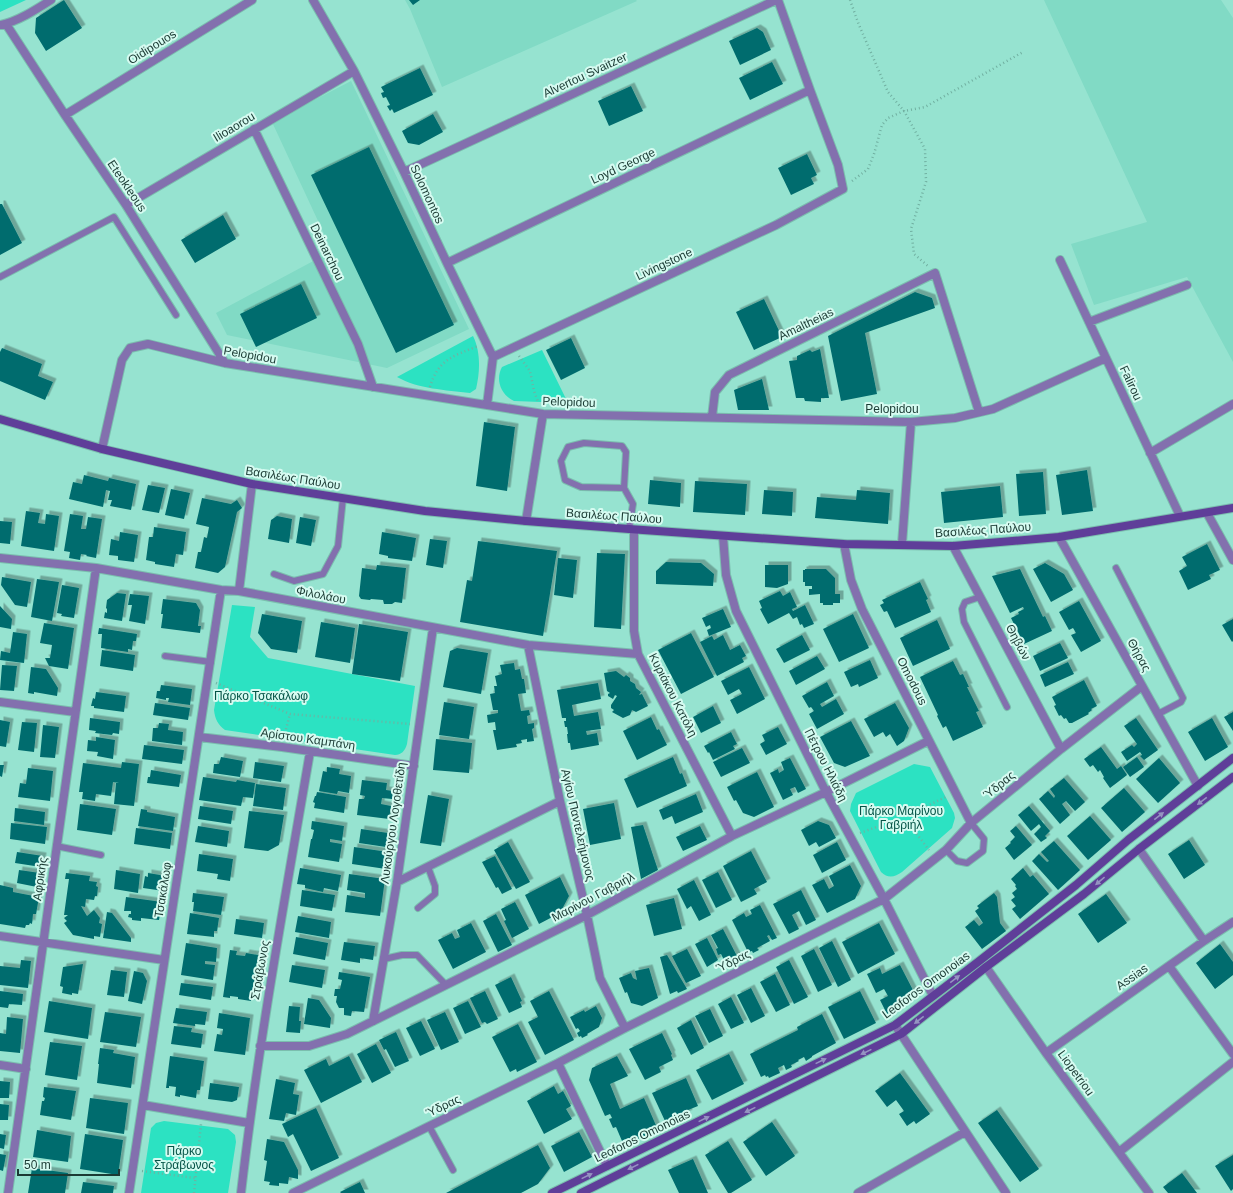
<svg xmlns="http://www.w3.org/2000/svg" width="1233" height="1193" viewBox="0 0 1233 1193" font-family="Arial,sans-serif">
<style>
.built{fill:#81dac5}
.green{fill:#2ce2c2}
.building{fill:#056c6e;filter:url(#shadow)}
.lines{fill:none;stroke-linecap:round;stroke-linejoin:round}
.lane-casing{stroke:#7bbeae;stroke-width:8}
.street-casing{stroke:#7bbeae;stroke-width:10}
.secondary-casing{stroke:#7bbeae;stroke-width:10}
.path{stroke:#71b0a1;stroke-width:2.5;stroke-dasharray:1 3;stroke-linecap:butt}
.lane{stroke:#8370ae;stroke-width:6}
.street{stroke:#8370ae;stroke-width:8}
.secondary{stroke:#5f3e99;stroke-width:8}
.oneway{fill:#9593c1}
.labels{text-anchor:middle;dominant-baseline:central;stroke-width:4;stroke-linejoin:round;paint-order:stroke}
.street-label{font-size:12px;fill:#1b3b34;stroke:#d6fbf1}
.park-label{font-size:12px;fill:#045346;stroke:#d6fbf1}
</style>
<defs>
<filter id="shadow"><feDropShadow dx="3.5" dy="-3.5" stdDeviation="0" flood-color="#0004"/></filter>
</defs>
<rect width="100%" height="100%" fill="#96e3d0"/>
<path class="built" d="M405 0H636L637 1 442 87 410 9Z
M1044 0H1221L1233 18V362L1187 277 1094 305 1071 244 1147 222Z
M351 81 469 329 387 368 227 335 216 313 332 251 272 122Z"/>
<path class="green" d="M0 0H26L0 12Z
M473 336C481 352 480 372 476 389L470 393C446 390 418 389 397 377Z
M542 350 568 403 514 401C501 395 495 380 502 367Z
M232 605 255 607 250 637 268 658 415 686 407 744C405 751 401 755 395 755L225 730C218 725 215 719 214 710Z
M914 764 930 767 954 813 955 818 952 828 902 872C895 877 888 879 881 872L850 811 851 804 856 793Z
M164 1121 228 1129 235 1135 236 1142 228 1193H141L151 1128 156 1123Z"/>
<path class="building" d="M64 0 82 28 46 51 35 33 36 18Z
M409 0H420L413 5Z
M757 28 763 32 771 50 740 65 729 41Z
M772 62 783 84 750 100 739 78Z
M420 68 433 95 394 113 392 109 390 111 387 106 390 105 386 97 383 98 381 93 384 92 381 87Z
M631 86 643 111 609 126 598 101Z
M433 114 443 132 419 145 408 143 402 131Z
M369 147 454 325 396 353 311 175Z
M807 154 817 175 811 178 814 184 791 195 778 168Z
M0 204H2L22 243 0 255Z
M223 215 236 239 195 263 181 240Z
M301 284 317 318 256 347 240 314Z
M915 292 932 298 935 308 865 333 877 394 841 401 828 336Z
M764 299 782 337 754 350 736 312Z
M571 338 585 368 561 380 546 350Z
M2 348 42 364 38 376 53 382 45 400 0 381V352Z
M820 349 829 398H821V402L805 401 804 398H796L789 361 797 360V356L810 350 812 352Z
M762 379 769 410H738L734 390Z
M484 422 515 427 507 491 476 486Z
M1087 470 1093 511 1062 515 1056 475Z
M1043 472 1046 514 1019 516 1016 474Z
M84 475 108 481 109 478 136 484 131 510 110 506 112 500H108L110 491 106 490 103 507 69 499 73 482 82 484Z
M650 480 681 483 680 507 648 504Z
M695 481 747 484 745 515 693 512Z
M148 485 165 488 159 513 142 510Z
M1000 486 1003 517 944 523 941 492Z
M171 489 190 493 184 519 165 515Z
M764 490 793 492 792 516 762 514Z
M857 490 890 493 888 524 815 518 817 497 856 500Z
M202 498 231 504 237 500 242 508 237 512 225 567 218 573 195 568 198 552H201L204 537 207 538 209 527 196 524Z
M26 511 40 513 38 523 45 524 46 514 59 516 54 551 21 546Z
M70 514 83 516 81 529H86L88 517 102 519 96 558 86 556 87 555 81 554 80 560 69 558 70 552 64 551Z
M277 516 292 519 289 543 268 539 271 520Z
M300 517 316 520 311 546 296 543Z
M0 521 12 522 10 544 0 543Z
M154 527 186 532 183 555 176 554 174 567 155 564V562L146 560 149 537H153Z
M120 532 138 535 134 562 118 560V556L109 555 111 539 119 541Z
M382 532 416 538 412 561 388 558V556L379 554Z
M430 539 447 541 443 568 426 565Z
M478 541 557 551 543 636 460 622 467 580 472 581Z
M1207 544 1220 570 1209 575 1211 579 1188 590 1179 571 1187 566 1182 557Z
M597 553 625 554 621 629 594 627Z
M558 558 577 560 573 598 554 595Z
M666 562 701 563 714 574 713 586 656 584V571Z
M1045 563 1064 574 1073 590 1051 602 1033 569Z
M377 565 406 568 402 603 395 602 392 604H384L383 600 371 599 370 600 361 599 359 596 362 568 376 570Z
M765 565H788V584L777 588 765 587Z
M805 569H826L835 578V594H840V603H833V605H823V603H820V594L809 595V589H812V586H805V582H803V570H805Z
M1020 569 1043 617 1045 616 1052 631 1024 644 1011 618 1019 614 1018 612 1024 609 1023 607 1010 613 992 576Z
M2 577 31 582 27 607 15 605 1 585Z
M37 579 59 582 52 621 31 617Z
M920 582 928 599 926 600 931 612 895 628 887 611 884 612 880 605 884 603 882 600Z
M62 585 79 588 74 618 61 616 62 614 57 613Z
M780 591 783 596 790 592 797 607 792 609 793 611 805 605 814 624 804 628 802 624 800 625 797 617 793 619 789 613 768 624 760 609 762 608 759 601Z
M117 593 126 594 122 621 104 618 105 612 107 613V609L106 608 107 600Z
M130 594 149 596 145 624 129 621 132 605H128Z
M163 599 196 603 200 610 198 626H201L200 633 161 628 163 614H161Z
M1079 601 1101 641 1081 652 1071 635 1076 633 1073 628 1069 630 1059 612Z
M0 606 12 619 11 629 0 627Z
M723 609 731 627 709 636 707 630 711 628 710 625 706 627 702 618Z
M262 614 302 621 297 653 271 649 258 633Z
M853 614 869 648 839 662 823 629Z
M1233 619V641L1232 642 1222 625Z
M937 620 950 649 913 666 900 638Z
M321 622 355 628 350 663 315 657Z
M44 623 74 628 68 669 49 666 45 658H50L52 645 40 643Z
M359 624 408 632 400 681 352 674Z
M99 628 137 634 136 641H133L132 650 128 649V652L101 648 102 634H98Z
M13 632 27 634 24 663 0 660 1 651 10 653Z
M691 633 714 677 681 694 658 650Z
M723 635 730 650 740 645 746 656 742 658 744 662 717 676 700 642 712 636 714 640Z
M802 635 810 650 784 663 776 649Z
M1060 643 1068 658 1040 671 1033 656Z
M457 648 488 653 481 694 443 687 450 651Z
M102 650 135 655 133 671 100 666Z
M817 656 825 669 796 685 789 671Z
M870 660 878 678 859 687 858 684 851 687 844 672Z
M953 661 960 675 963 674 969 687H967L979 711 976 712 983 727 953 741 946 726 943 728 937 716 938 715 920 677Z
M1068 662 1074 674 1045 687 1040 675Z
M514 663 515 670 520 669 522 679H524L526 693 518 694 521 711 529 710 530 715 527 716 528 724 534 723V728L532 729 534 741 527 742V739L521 740 522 743 516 744 517 747 497 750 493 730H496L495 722 488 723 487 715 498 713V710H493L490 694 495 693 494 686H497L495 676 502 674 500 665Z
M2 665 17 666 14 691 0 690Z
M31 667 46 669 58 688 57 696 34 692V694L28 693Z
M749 667 765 699 737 714 730 700 742 694 739 689 728 695 721 681Z
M616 671 624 677 626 675 630 678V681L635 684 636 688 641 692 639 695 642 694 648 706 636 712 632 710 630 715 623 718 612 712 614 710 611 708V705L617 696 615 695 613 699 608 696V694L610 693 607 691 604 673Z
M1084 680 1097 706 1091 709 1092 710 1088 713 1089 714 1072 723H1069L1066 718 1064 719 1061 715 1059 716 1054 706 1056 705 1052 697Z
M827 682 834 696 820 704 822 707 836 699 844 714 817 729 809 714 814 711 811 707 809 708 802 696Z
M598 683 601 699 572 705 574 716 598 712 601 729 586 731 587 735 597 733 599 745 571 750 570 743H568L567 734H568L567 727H565L564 721H566V718H562L557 690Z
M161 685 192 689 190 705 168 702 169 698H166V700L156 698 157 691H160Z
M96 692 126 696 124 712 94 708V706H91L93 698 95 699Z
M444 702 474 707 469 739 439 735Z
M155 703 190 708 188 720 153 715Z
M895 703 909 728 904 741 897 746 890 734 886 737 883 732 874 737 864 719Z
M713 706 721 723 701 733 693 717Z
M1233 712V731L1224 717Z
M651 717 657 730 659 729 667 745 637 760 623 731Z
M90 718 120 722 119 734 113 733 112 735 95 733 96 731 89 730Z
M1136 718 1158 750 1144 760 1140 756 1142 755 1140 752 1127 761 1121 752 1132 745 1134 747 1137 744 1124 726Z
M1212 718 1228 747 1205 761 1188 732Z
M0 720 10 722 6 747 0 746Z
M851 721 870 756 845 767 834 763 820 737Z
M22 722 37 723 34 752 18 750Z
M159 723 169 724 168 730 183 732 182 745 152 741 153 728H158Z
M43 725 59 727 55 758 40 757Z
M778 727 787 744 766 755 760 744 765 741 762 735Z
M731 732 737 744 733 746 735 749 713 760 709 752 708 753 704 746Z
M96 737 115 740 113 759 97 756 98 752 87 751 88 740 96 741Z
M436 739 472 743 469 773 433 770Z
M144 745 184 750 182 764 142 759Z
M1101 747 1117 769 1121 766 1127 775 1110 788 1103 778 1104 777 1100 770 1098 772 1093 765 1090 767 1084 759Z
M742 748 750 763 721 777 713 762Z
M221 757 243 761 240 777 213 773 214 764H219Z
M673 757 680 774 682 773 687 786 637 808 624 779Z
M1137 757 1144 767 1130 777 1123 767Z
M790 758 806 789 798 793 795 787 790 789 793 795 783 800 770 773 778 769 779 773 784 770 781 762Z
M1159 758 1180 783 1158 803 1136 779Z
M122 762 139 764 134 806 114 804 116 783H119L113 782 111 796 96 794 95 801 82 799 83 792H79L83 763 121 768Z
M255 762 284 766 281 782 253 778Z
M0 765H4L2 777 0 776Z
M327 767 340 769 339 774 351 776 349 793 338 791 337 794 319 791 323 771 327 772Z
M28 768 53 771 50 801 18 797 20 783 26 784Z
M151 770 181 775 179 787 147 783 148 777H150Z
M757 772 774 807 754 817 743 813 736 800 734 801 727 787Z
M203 777 236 782 237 780 255 783 253 798 243 797 241 806 199 800Z
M1064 778 1085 802 1075 811 1066 801 1062 804 1070 815 1060 824 1039 799 1048 791 1054 798 1055 796 1050 789Z
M362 780 387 783 386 790 393 791 392 799 382 798 381 804 391 806 389 819 357 815 359 799H364L365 796 360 795Z
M256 784 286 788 283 810 253 806Z
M1124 788 1145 812 1122 832 1101 808Z
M317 792 346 797 344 813 314 808 315 803 313 802 315 796H316Z
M696 794 703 812 675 824 672 816 663 820 659 810Z
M428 795 449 799 441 846 420 843Z
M614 803 621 839 590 845 583 809Z
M80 804 116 809 112 835 77 830Z
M200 806 233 811 231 824 198 819Z
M1029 806 1050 831 1045 836 1047 838 1041 842 1034 834 1041 827 1039 824 1031 831 1018 815Z
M15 808 45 812 44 825 14 821Z
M141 809 147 810V812L175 817 173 831 138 826Z
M249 811 284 815 279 845 268 851 244 848Z
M1090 816 1111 840 1088 860 1067 836Z
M312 821 344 826 342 841 330 839V842L342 844 339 862 308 857 311 839H312L314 830 311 829Z
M818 821 829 825 836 838 819 847 816 842 809 846 801 830Z
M11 823 47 827 45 844 10 839Z
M643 825 658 870 641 879 631 827Z
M198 826 229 831 227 847 195 842Z
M700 826 707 840 683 851 676 837Z
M1016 826 1032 845 1014 860 1005 848 1011 843 1010 842 1015 837 1010 831Z
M136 828 172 833 170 849 134 844Z
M361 829 388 833 386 847 359 843Z
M1189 840 1205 865 1184 879 1168 854Z
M1054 841 1080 870 1058 890 1032 861 1039 854 1047 862 1049 861 1041 852Z
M508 842 530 882 516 889 494 850Z
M837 842 846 860 822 873 813 855Z
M354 847 388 852 386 869 352 864Z
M751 851 767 882 754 889 757 894 741 902 723 866Z
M17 852 43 856 41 867 15 863Z
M199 854 233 859 230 881 217 879 218 874 197 871Z
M495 856 512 889 502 894 498 887 496 888 482 862Z
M850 865 861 886 855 899 827 913 812 885 824 879 829 889 834 886 829 876Z
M300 868 341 875 338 891 324 888 323 892 305 888V885L297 884Z
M1023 868 1030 877 1033 875 1049 894 1020 919 1012 909 1016 906 1011 900 1015 897 1012 893 1017 889 1015 886 1016 885 1011 879Z
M19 870 40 873 37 887 17 883Z
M116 870 140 874 138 893 114 889Z
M718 872 732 900 716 908 702 880Z
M66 873 90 876 89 881 97 882 96 886 98 887 97 896H95L94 900 86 899 85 907 81 906 87 916 94 910 100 918 99 923 102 924 100 937 94 936V939L73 935 64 923 67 921 64 918 68 915H64L69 879H65Z
M148 873 166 876 164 891 143 888 145 876 148 877Z
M349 874 385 879 380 916 345 912 347 895 365 898V893L347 890Z
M560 877 569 896 560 913 539 924 525 895Z
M694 880 711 915 699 921 691 906 687 909 677 889Z
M0 885 13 888V892L39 897 36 914H33L32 924 30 923 29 925H26L25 928 0 924Z
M302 890 335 895 332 911 300 906Z
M801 890 816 920 806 925 799 911 792 915 799 929 789 934 773 904Z
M193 893 224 897 221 915 193 911 194 902H192Z
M994 893 997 897 1000 923 1006 931 982 949 965 927 974 920 979 926 983 923 975 911 979 908 977 906Z
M1106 894 1127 923 1098 943 1078 914Z
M126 897 162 902 159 920 141 918V921L132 920V918L128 917 129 914H131V911H124Z
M674 898 682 929 654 936 646 905Z
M515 902 529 929 512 938 504 921 506 920 501 909Z
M760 905 777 938 772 940 769 935 767 936 770 941 757 948 759 950 753 953 752 951 748 952 732 920 744 913 746 917 752 914 750 910Z
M107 912 112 913 131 938V942L103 938Z
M190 913 219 918 217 931H214V937L187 934Z
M496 914 512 945 498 952 483 921Z
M298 916 331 922 329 938 295 932Z
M236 919 264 923 262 938 234 934Z
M471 923 486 952 453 969 438 940 452 933 455 939 460 937 457 930Z
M879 923 895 954 858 974 842 942Z
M723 929 738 958 726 964 721 954 718 955 716 949 718 948 711 935Z
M296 937 328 943 325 960 293 954Z
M707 938 718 960 707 967 695 944Z
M832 941 851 980 838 987 819 948Z
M344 942 375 946 373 960 360 958V963L341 960Z
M186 943 217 948 216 962 205 961V964L215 965 213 980 181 975Z
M1220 944 1233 962V975L1215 989 1196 963Z
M687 949 701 976 686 983 672 956Z
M814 949 832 985 818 992 801 956Z
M230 950 237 951 236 955 245 956 246 953 258 955 251 1001 238 999V997L230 996V998L223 997Z
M667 955 687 989 678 993 677 991 670 994 660 957Z
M21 960 31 961 28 988 0 985V966L20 968Z
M789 960 808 997 794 1004 776 967Z
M83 964 78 994 72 993V995L62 993 63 987 60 986 63 967Z
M292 965 325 970 322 988 289 982Z
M900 965 915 994 911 1002 887 1014 880 1000 888 996 884 989 876 993 867 974 880 968 882 974Z
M649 968 658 998 642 1006 631 1003 627 992 625 993 619 978 631 973 633 978 637 980 635 971Z
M111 970 127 972 124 997 107 995Z
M134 971 143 973 147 981 142 1004 128 1001Z
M339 972 370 977 364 1012 352 1011 351 1016 344 1015V1008H339L336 1002 337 996H334L335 989H340L342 980 338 979Z
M775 974 790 1005 776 1012 760 982Z
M511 977 522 1001 520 1002 522 1007 509 1013 495 985Z
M181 983 213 987 211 1000 179 995Z
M751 988 765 1016 751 1023 737 995Z
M0 991 23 994 22 1005 9 1004 8 1008 0 1007Z
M485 991 498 1019 487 1024 485 1022 482 1023 470 998Z
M549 991 574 1040 545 1055 528 1022 538 1017 530 1001Z
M860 991 876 1023 844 1039 828 1007Z
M731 997 744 1023 731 1029 718 1004Z
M308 998 319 1000 331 1018 330 1028 304 1024Z
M49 1001 92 1008 88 1039 44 1032Z
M468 1001 481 1027 465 1034 453 1008Z
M289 1006 300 1007 299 1021H301L300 1033 286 1032Z
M596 1006 602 1018 599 1027 587 1034 588 1035 582 1038 581 1036 579 1037 577 1033 580 1031 578 1028 576 1029 570 1017 584 1010 585 1012Z
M176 1008 207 1012 205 1025 195 1024V1026L173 1023Z
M710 1009 723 1036 709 1043 695 1016Z
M105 1012 141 1017 136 1047 100 1042Z
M445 1012 459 1042 441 1050 427 1020Z
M219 1013 250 1018 245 1055 214 1051 217 1034 222 1035 223 1029 217 1028Z
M822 1014 836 1043 812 1056V1057L806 1061 804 1057 798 1060 799 1061 791 1065 792 1067 786 1070 784 1065 778 1068 780 1073 769 1078 768 1076 766 1077 765 1075 761 1077 750 1054 798 1030 797 1027Z
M7 1017 23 1019 20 1053 0 1051V1033L6 1034Z
M691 1020 704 1048 691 1055 677 1028Z
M421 1021 435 1049 420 1056 406 1028Z
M518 1024 537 1062 517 1072 516 1069 510 1072 492 1037Z
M174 1026 192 1028 191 1032 203 1034 201 1048 171 1044Z
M396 1032 409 1061 395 1067 386 1049 384 1050 379 1040Z
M662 1033 672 1054 671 1055 673 1060 659 1067 661 1072 645 1080 629 1049Z
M50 1042 82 1046 77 1080 45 1075Z
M376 1044 391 1073 372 1083 357 1054Z
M100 1048 114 1050 113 1053 135 1057 131 1088 97 1083 99 1064H98Z
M729 1054 744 1084 712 1100 696 1070Z
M170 1056 204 1061 200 1090H197L196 1098 180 1095V1097L175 1096 176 1087 169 1086V1088H166Z
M349 1056 362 1082 321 1103 304 1070 326 1059 329 1066Z
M617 1056 628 1076 610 1084 620 1109 644 1098 658 1130 631 1142 625 1139 622 1141 616 1127 613 1128 609 1119 612 1118 610 1114 605 1116 589 1080 592 1068Z
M900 1073 930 1114 916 1124 914 1121 907 1126 899 1114 904 1111 896 1100 887 1107 875 1091Z
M686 1078 698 1106 688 1110 689 1113 677 1119 676 1117 665 1121 652 1093Z
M276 1079 295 1083 293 1094 299 1095 296 1115 286 1113 284 1121 269 1119Z
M0 1081 10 1082 9 1098H0Z
M210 1083 239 1087 237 1100 232 1102 208 1099Z
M554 1086 558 1094 563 1091 571 1106 566 1109 572 1119 544 1134 527 1101Z
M44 1087 76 1091 71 1120 40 1115 42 1101H44L45 1098 43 1097Z
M90 1098 128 1103 124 1134 86 1128Z
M0 1104 9 1105 8 1120H0Z
M316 1108 339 1158 311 1171 293 1134 288 1137 282 1124Z
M997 1110 1039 1169 1020 1182 978 1123Z
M772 1122 795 1156 766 1176 743 1142Z
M37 1130 71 1136 68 1162 33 1157Z
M579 1132 592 1157 564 1172 551 1146Z
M0 1134 6 1135 4 1149 0 1148Z
M85 1134 123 1140 118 1175 80 1169Z
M267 1139 284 1142 298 1170V1179L289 1177 288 1184 279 1183V1186L269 1185 270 1182 264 1181 267 1161 264 1160Z
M728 1141 752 1180 731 1193H728L705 1155Z
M538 1145 550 1168 538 1184 521 1193H446Z
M0 1154 6 1155 3 1171 0 1170Z
M1233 1155V1189L1231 1191 1215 1166Z
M693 1159 708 1193H679L668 1170Z
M32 1168 68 1173 65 1193H28Z
M1182 1173 1197 1193H1168L1163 1187Z
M83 1182 114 1186 113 1193H81Z
M360 1182 365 1193H341L340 1192Z"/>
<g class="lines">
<defs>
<path id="lane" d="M0 277 114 217 176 315
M624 488 581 487 565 480 561 461 568 447 584 443 622 446 626 452 624 488 633 504 629 529
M1116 568 1183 698 1181 702 1158 714
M274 574 294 581 323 574 338 546 343 498
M980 597 965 602 962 609 964 622 1007 707
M165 656 211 662
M56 846 101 855
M946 850 957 861 967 863 983 851 984 839 971 823
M418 908 435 894V886L428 867
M384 959 402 955H417L446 985
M429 1126 453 1170"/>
<path id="street" d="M313 0 354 71 404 172 447 263 493 357 487 405
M6 24 65 115 126 205 225 363
M0 25C17 22 37 9 51 0
M65 115 252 0
M254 129 358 344 373 387
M404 172 776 0
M126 205 354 71
M1060 260 1180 516
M447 263 810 90
M1089 322 1187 285
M493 357 776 225 843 189 838 165 810 90 778 0
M712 417 715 392 729 375 935 273 979 412
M102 449 122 360 130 348 148 344 225 363 543 414 911 422 955 418 993 409 1106 358
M1150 453 1233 404
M1207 513 1233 560
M526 521 543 414
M634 530V631L638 654 732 836
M723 536 726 575 736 611 826 792 884 899 933 996
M1059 537 1198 786
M844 544 851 580 862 609 971 823
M902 544 911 422
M953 546 1061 749
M0 558 96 568 221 590 239 591 528 645 638 654
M239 591 252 484
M528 645 560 801 587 915 600 978 625 1028
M0 702 75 712
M199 737 282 747 414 766
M1139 849 1204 941
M397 882 560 801
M0 936 164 960
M1169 966 1233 1054
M986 967 1046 1053 1149 1193
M373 1021 397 882 433 628
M895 1025 1006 1193
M260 1046H309L347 1034 587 915 732 836 826 792 928 741
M1046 1053 1204 941 1233 922
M558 1063 607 1166
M0 1065 26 1069
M143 1105 249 1123
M1119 1152 1233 1062
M8 1193C39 985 65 776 96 568
M129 1193 221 590
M241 1193C258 1045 285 898 310 752
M293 1193 558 1063 625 1028 884 899 946 850 971 823 1061 749 1142 686
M858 1193 965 1132"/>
<path id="secondary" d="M0 419 102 449 252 484 425 511 526 521 629 529 844 544 953 546 1059 537 1233 508
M552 1193 895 1025 978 962 1076 885 1128 840 1233 758
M581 1193 901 1034 986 967 1084 894 1139 849 1233 777"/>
</defs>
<use href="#lane" class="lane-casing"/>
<use href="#street" class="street-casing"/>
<use href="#secondary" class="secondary-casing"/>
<path class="path" d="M850 0 859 25 888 92 904 111 925 149 926 182 911 229 914 254 928 266
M852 181 868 169 874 154 882 125 888 118 904 111 925 107 1023 52
M519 356 530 371 534 391 538 402
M430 387C438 359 454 356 478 346
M216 683 290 714 410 724
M284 737 290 714
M896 820 898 806 912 813
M910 825 912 813 948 796
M860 833 896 820 910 825 929 850
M142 1171 195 1178
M194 1193 201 1124"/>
<use href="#lane" class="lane"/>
<use href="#street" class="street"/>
<use href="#secondary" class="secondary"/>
</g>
<defs><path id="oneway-solid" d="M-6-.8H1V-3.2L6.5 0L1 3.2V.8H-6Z"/></defs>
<g class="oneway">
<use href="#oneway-solid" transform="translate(1202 801) rotate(143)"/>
<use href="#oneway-solid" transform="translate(1159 816) rotate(-38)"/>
<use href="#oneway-solid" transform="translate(1100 881) rotate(140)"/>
<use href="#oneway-solid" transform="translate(955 979) rotate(-37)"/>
<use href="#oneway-solid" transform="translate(919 1020) rotate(142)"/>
<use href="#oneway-solid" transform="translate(866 1052) rotate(154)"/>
<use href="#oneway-solid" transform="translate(821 1061) rotate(-26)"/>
<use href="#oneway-solid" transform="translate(750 1110) rotate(154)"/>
<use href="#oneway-solid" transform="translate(704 1119) rotate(-26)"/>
<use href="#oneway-solid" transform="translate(633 1167) rotate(154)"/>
<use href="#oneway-solid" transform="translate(587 1176) rotate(-26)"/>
</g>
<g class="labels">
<g class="street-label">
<text transform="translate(152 47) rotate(-32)">Oidipouos</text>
<text transform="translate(585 75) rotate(-25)">Alvertou Svaitzer</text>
<text transform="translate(234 127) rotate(-31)">Ilioaorou</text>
<text transform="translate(623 166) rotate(-25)">Loyd George</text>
<text transform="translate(127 186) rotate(56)">Eteokleous</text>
<text transform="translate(427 194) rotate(65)">Solomontos</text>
<text transform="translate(327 252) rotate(64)">Deinarchou</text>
<text transform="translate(664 264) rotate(-25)">Livingstone</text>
<text transform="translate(806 324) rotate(-26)">Amaltheias</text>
<text transform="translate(250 355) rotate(10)">Pelopidou</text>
<text transform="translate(1131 383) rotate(65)">Falirou</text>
<text transform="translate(569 402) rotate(2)">Pelopidou</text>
<text x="892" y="409">Pelopidou</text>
<text transform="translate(293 478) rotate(9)">Βασιλέως Παύλου</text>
<text transform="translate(614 516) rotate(4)">Βασιλέως Παύλου</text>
<text transform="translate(983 530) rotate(-4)">Βασιλέως Παύλου</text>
<text transform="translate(321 595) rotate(11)">Φιλολάου</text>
<text transform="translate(1018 642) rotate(62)">Θηβών</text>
<text transform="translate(1139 655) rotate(61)">Θήρας</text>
<text transform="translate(912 681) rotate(63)">Omodous</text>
<text transform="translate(673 695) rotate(63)">Κυριάκου Κατόλη</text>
<text transform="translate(308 739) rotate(8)">Αρίστου Καμπάνη</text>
<text transform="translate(826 765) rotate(63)">Πέτρου Ηλιάδη</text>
<text transform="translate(999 785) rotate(-39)">Ύδρας</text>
<text transform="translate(393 823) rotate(-82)">Λυκούργου Λογοθετίδη</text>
<text transform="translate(578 825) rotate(77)">Αγίου Παντελεήμονος</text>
<text transform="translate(40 879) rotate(-82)">Αφρικής</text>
<text transform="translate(163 890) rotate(-81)">Τσακάλωφ</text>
<text transform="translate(593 897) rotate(-28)">Μαρίνου Γαβριήλ</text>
<text transform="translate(733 961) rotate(-27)">Ύδρας</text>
<text transform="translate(260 970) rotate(-80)">Στράβωνος</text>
<text transform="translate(1132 977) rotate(-35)">Assias</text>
<text transform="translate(926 985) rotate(-36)">Leoforos Omonoias</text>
<text transform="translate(1076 1073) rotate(54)">Liopetriou</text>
<text transform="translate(443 1106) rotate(-26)">Ύδρας</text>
<text transform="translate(642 1136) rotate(-26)">Leoforos Omonoias</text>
</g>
<g class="park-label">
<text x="261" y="696">Πάρκο Τσακάλωφ</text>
<text x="901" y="811">Πάρκο Μαρίνου<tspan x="901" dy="14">Γαβριήλ</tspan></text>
<text x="184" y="1151">Πάρκο<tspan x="184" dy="14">Στράβωνος</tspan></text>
</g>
</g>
<path d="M18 1169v6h101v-6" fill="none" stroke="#1b3b34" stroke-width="2"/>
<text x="24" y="1169" font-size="12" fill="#1b3b34" stroke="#d6fbf1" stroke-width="3" paint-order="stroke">50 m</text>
</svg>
